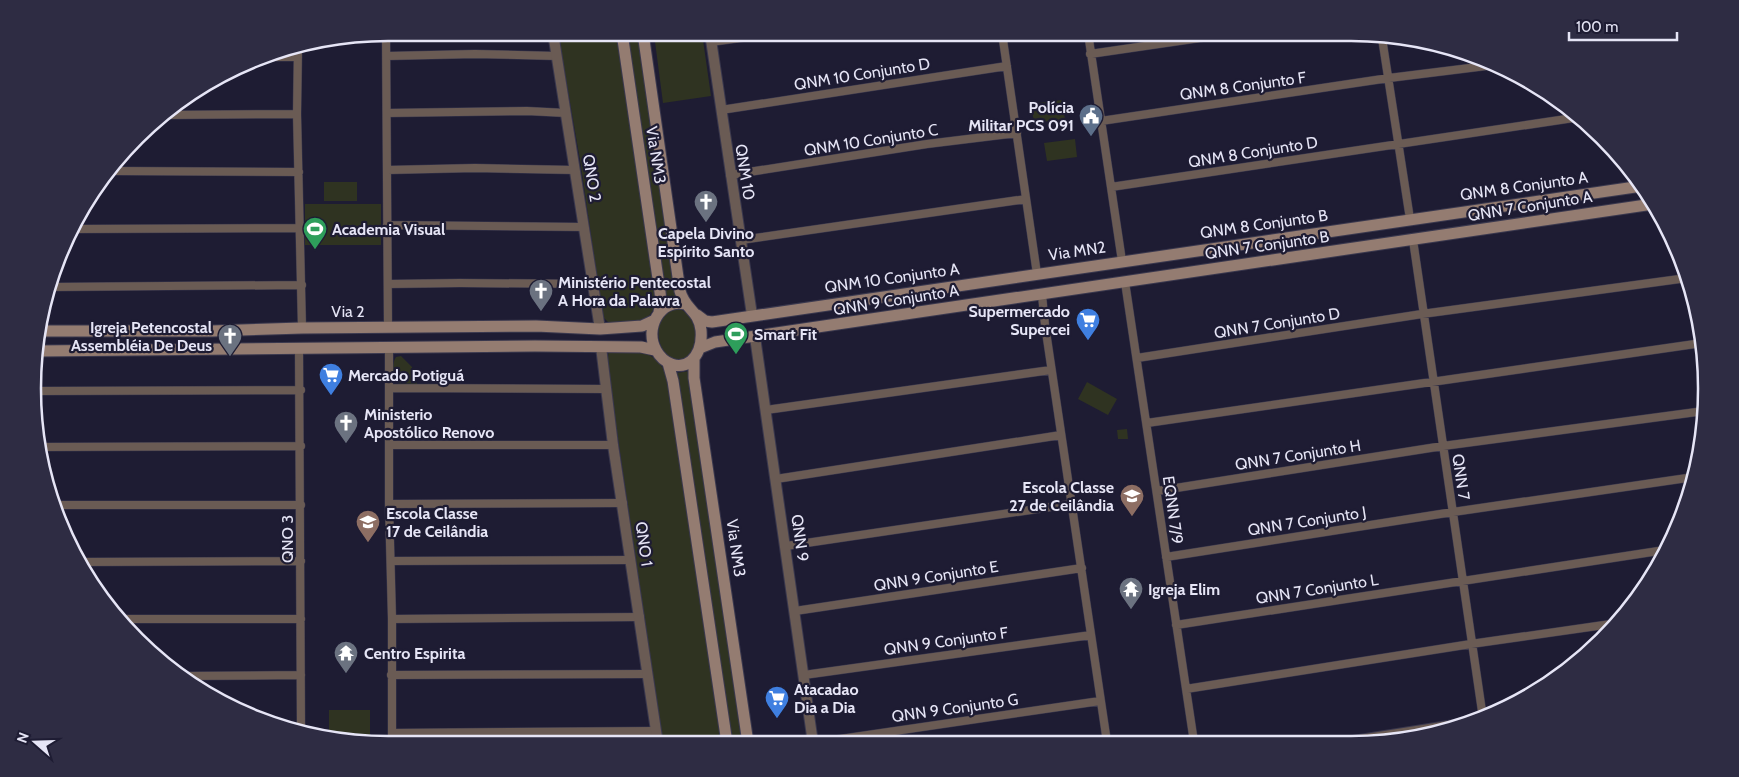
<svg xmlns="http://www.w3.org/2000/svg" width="1739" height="777" viewBox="0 0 1739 777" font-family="Cabin,sans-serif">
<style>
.green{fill:#2f3321}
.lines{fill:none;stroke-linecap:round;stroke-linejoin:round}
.minor-casing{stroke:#3a384e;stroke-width:9}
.tertiary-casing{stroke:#3a384e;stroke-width:12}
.secondary-casing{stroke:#3a384e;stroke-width:13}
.minor{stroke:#6a5b54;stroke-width:8}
.tertiary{stroke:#6a5b54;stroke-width:10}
.secondary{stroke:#947c71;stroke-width:11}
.labels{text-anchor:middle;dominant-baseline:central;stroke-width:4.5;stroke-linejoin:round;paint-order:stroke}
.street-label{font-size:16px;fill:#e6e5f6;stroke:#1e1c33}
.poi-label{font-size:16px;font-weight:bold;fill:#e6e5f6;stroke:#1e1c33;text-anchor:start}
.rim{fill:none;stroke:#e6e5f6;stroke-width:2.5}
</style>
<rect width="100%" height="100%" fill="#1e1c33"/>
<path class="green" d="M558 33H618L657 300C650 327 631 322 608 322L603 317 580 160Z
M626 33H638L678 297 665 299Z
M664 33H702L711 96 663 103 654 34Z
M1062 100 1065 119 1034 123 1031 104Z
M1075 139 1077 157 1047 161 1044 143Z
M324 182H357V201H324Z
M305 204H381V245H305Z
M678 308C693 313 701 337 694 351 692 354 688 357 685 360L674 361C671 358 667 356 665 353 657 344 655 319 666 312 669 310 675 309 678 308Z
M609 349C638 349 657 350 669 380L723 743 663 744 607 364Z
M401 356 412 367 417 384 396 383C392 373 391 366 396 357Z
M689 371 744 743H731L677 373Z
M1087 382 1117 399 1108 415 1078 399Z
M1127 429 1128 439H1118L1117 430Z
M329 710H370V735H329Z"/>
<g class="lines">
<defs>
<path id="minor" d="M386 33 388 327
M1002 33 1037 274
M1088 33 1122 261
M1382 38 1410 219
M711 42 777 33
M298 48 297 114 302 328
M1090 54 1234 33
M387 56 475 54 557 56
M262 57H298
M721 110 1007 66
M387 113 527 111 566 113
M163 115 297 114
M1101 121 1389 78 1494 65
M387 170 475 168 575 170
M112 171 299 172
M730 175 927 144 1017 133
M1111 187 1580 117
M387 225 584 227
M73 229 300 228
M741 240 1026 199
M1413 240 1483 718
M1125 282 1194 742
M388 284 460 283 593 284
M51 287 302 285
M1042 295 1045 325 1107 742
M299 349 301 730
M389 349V504L392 619V744
M1137 358 1422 314 1687 278
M389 388 606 389
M37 391 301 390
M766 410 1051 370
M1147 423 1702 343
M389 445H613
M38 447 301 446
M776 479 1061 435
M1157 491 1443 446 1704 411
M389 504 623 503
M52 505H301
M786 546 1071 504
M1166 557 1453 512 1694 477
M391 561 631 560
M78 562 301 561
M795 611 1082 568
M124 619H301
M392 619 640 617
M1176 625 1665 550
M391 675 648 674
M804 675 1091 635
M182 676 301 675
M1186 689 1471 644 1611 624
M392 733 656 731
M813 743 1100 701"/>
<path id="tertiary" d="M553 33 600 329
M710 33 752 315
M755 337 813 743
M601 347 613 445 658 744
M1347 742 1461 724"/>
<path id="secondary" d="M622 33 660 292 661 302 659 312
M643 33 680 291C685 310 698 309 701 330 702 342 700 353 691 361 679 371 663 363 656 350 644 329 660 298 685 304
M697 315 705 321 712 322 1642 186
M39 331H212L302 328 536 326 600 329 642 326 655 320
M700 348 715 342 1653 204
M38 351 535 346 641 347 655 350
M694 358V378L748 743
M668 363 673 381 727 743"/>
</defs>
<use href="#minor" class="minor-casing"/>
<use href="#tertiary" class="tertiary-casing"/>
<use href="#secondary" class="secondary-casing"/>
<use href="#minor" class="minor"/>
<use href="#tertiary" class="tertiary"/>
<use href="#secondary" class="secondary"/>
</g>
<defs>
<symbol id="civic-pin" viewBox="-11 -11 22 30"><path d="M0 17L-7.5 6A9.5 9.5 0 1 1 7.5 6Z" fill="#5c6f8a" stroke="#1e1c33"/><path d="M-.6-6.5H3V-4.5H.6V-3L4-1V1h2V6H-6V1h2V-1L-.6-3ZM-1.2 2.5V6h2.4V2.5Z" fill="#fff"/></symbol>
<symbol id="church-pin" viewBox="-11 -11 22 30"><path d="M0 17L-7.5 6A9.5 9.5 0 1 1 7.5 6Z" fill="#6b7280" stroke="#1e1c33"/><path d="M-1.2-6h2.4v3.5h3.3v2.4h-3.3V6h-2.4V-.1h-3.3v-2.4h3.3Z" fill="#fff"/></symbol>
<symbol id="stadium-pin" viewBox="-11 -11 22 30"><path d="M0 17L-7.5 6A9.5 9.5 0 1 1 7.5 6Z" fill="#2e9e5b" stroke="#1e1c33"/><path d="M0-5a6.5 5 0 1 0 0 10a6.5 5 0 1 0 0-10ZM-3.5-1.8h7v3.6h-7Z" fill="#fff"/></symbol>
<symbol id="supermarket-pin" viewBox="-11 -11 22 30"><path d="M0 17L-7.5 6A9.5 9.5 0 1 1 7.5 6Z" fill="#3f7fe0" stroke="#1e1c33"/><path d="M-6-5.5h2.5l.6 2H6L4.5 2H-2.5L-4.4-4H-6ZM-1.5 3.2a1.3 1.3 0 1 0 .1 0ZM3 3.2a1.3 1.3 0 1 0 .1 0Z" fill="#fff"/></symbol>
<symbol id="school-pin" viewBox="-11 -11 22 30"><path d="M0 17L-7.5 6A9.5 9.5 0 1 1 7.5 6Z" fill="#8d6e63" stroke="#1e1c33"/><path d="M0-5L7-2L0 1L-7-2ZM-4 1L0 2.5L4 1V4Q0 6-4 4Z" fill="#fff"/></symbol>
<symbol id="temple-pin" viewBox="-11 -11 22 30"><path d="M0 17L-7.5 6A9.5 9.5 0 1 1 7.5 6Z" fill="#6b7280" stroke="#1e1c33"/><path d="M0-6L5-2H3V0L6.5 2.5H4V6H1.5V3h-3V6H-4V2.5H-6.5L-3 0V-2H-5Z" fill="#fff"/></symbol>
</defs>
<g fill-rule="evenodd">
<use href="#civic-pin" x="1077" y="102" width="28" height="38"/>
<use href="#church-pin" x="692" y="188" width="28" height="38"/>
<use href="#stadium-pin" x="301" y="215" width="28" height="38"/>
<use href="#church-pin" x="527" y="277" width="28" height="38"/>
<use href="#supermarket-pin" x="1074" y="306" width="28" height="38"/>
<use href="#stadium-pin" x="722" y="320" width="28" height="38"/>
<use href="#church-pin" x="216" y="322" width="28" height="38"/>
<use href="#supermarket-pin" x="317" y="361" width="28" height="38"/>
<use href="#church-pin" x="332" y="409" width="28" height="38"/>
<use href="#school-pin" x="1118" y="482" width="28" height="38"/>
<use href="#school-pin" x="354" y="508" width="28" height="38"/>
<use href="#temple-pin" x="1117" y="575" width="28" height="38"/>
<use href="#temple-pin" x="332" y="639" width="28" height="38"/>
<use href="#supermarket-pin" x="763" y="684" width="28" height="38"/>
</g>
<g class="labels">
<g class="street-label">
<text transform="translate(862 74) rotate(-9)">QNM 10 Conjunto D</text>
<text transform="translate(1243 86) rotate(-8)">QNM 8 Conjunto F</text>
<text transform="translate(871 140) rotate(-9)">QNM 10 Conjunto C</text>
<text transform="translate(1253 152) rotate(-9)">QNM 8 Conjunto D</text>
<text transform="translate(656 155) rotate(81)">Via NM3</text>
<text transform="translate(745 172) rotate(81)">QNM 10</text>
<text transform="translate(592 178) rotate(81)">QNO 2</text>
<text transform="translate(1524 186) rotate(-8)">QNM 8 Conjunto A</text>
<text transform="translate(1530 206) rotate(-9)">QNN 7 Conjunto A</text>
<text transform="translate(1264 224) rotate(-8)">QNM 8 Conjunto B</text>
<text transform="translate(1267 245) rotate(-8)">QNN 7 Conjunto B</text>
<text transform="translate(1077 251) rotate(-8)">Via MN2</text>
<text transform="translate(892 278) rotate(-8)">QNM 10 Conjunto A</text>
<text transform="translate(896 300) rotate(-9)">QNN 9 Conjunto A</text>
<text x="348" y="311">Via 2</text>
<text transform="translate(1277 323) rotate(-9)">QNN 7 Conjunto D</text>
<text transform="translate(1298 455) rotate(-9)">QNN 7 Conjunto H</text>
<text transform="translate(1461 477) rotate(82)">QNN 7</text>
<text transform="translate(1173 510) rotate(82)">EQNN 7/9</text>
<text transform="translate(1307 521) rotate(-9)">QNN 7 Conjunto J</text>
<text transform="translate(800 538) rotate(82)">QNN 9</text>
<text transform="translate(287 539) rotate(-90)">QNO 3</text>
<text transform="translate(644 544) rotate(82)">QNO 1</text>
<text transform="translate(736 548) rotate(82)">Via NM3</text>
<text transform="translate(936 576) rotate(-9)">QNN 9 Conjunto E</text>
<text transform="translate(1317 589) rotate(-9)">QNN 7 Conjunto L</text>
<text transform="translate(946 641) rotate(-8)">QNN 9 Conjunto F</text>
<text transform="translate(955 708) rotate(-8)">QNN 9 Conjunto G</text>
</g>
<g class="poi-label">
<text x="1074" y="107" text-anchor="end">Polícia<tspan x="1074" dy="18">Militar PCS 091</tspan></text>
<text x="332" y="229">Academia Visual</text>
<text x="706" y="233" text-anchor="middle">Capela Divino<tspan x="706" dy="18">Espírito Santo</tspan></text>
<text x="558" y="282">Ministério Pentecostal<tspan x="558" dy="18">A Hora da Palavra</tspan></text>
<text x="1070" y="311" text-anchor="end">Supermercado<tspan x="1070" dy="18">Supercei</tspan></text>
<text x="212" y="327" text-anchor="end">Igreja Petencostal<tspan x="212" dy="18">Assembléia De Deus</tspan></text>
<text x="754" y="334">Smart Fit</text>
<text x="348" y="375">Mercado Potiguá</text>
<text x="364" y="414">Ministerio<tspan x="364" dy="18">Apostólico Renovo</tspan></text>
<text x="1114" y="487" text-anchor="end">Escola Classe<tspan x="1114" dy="18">27 de Ceilândia</tspan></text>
<text x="386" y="513">Escola Classe<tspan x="386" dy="18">17 de Ceilândia</tspan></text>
<text x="1148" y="589">Igreja Elim</text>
<text x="364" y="653">Centro Espirita</text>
<text x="794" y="689">Atacadao<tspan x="794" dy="18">Dia a Dia</tspan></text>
</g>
</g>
<path d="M0 0H1739V777H0ZM388 41H1351A347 347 0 0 1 1698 388V389A347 347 0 0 1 1351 736H388A347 347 0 0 1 41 389V388A347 347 0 0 1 388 41Z" fill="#2e2c43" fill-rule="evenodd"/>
<path class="rim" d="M388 41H1351A347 347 0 0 1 1698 388V389A347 347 0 0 1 1351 736H388A347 347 0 0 1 41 389V388A347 347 0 0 1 388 41Z"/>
<g transform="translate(35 742) rotate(290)" stroke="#1e1c33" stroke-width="4" paint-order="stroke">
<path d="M0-4L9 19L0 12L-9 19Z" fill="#e6e5f6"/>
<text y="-8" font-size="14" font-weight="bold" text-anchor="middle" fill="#e6e5f6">N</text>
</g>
<path d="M1569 32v8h108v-8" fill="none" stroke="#e6e5f6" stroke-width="2.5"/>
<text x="1576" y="32" font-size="15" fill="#e6e5f6" stroke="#1e1c33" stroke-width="4" paint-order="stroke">100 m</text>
</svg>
